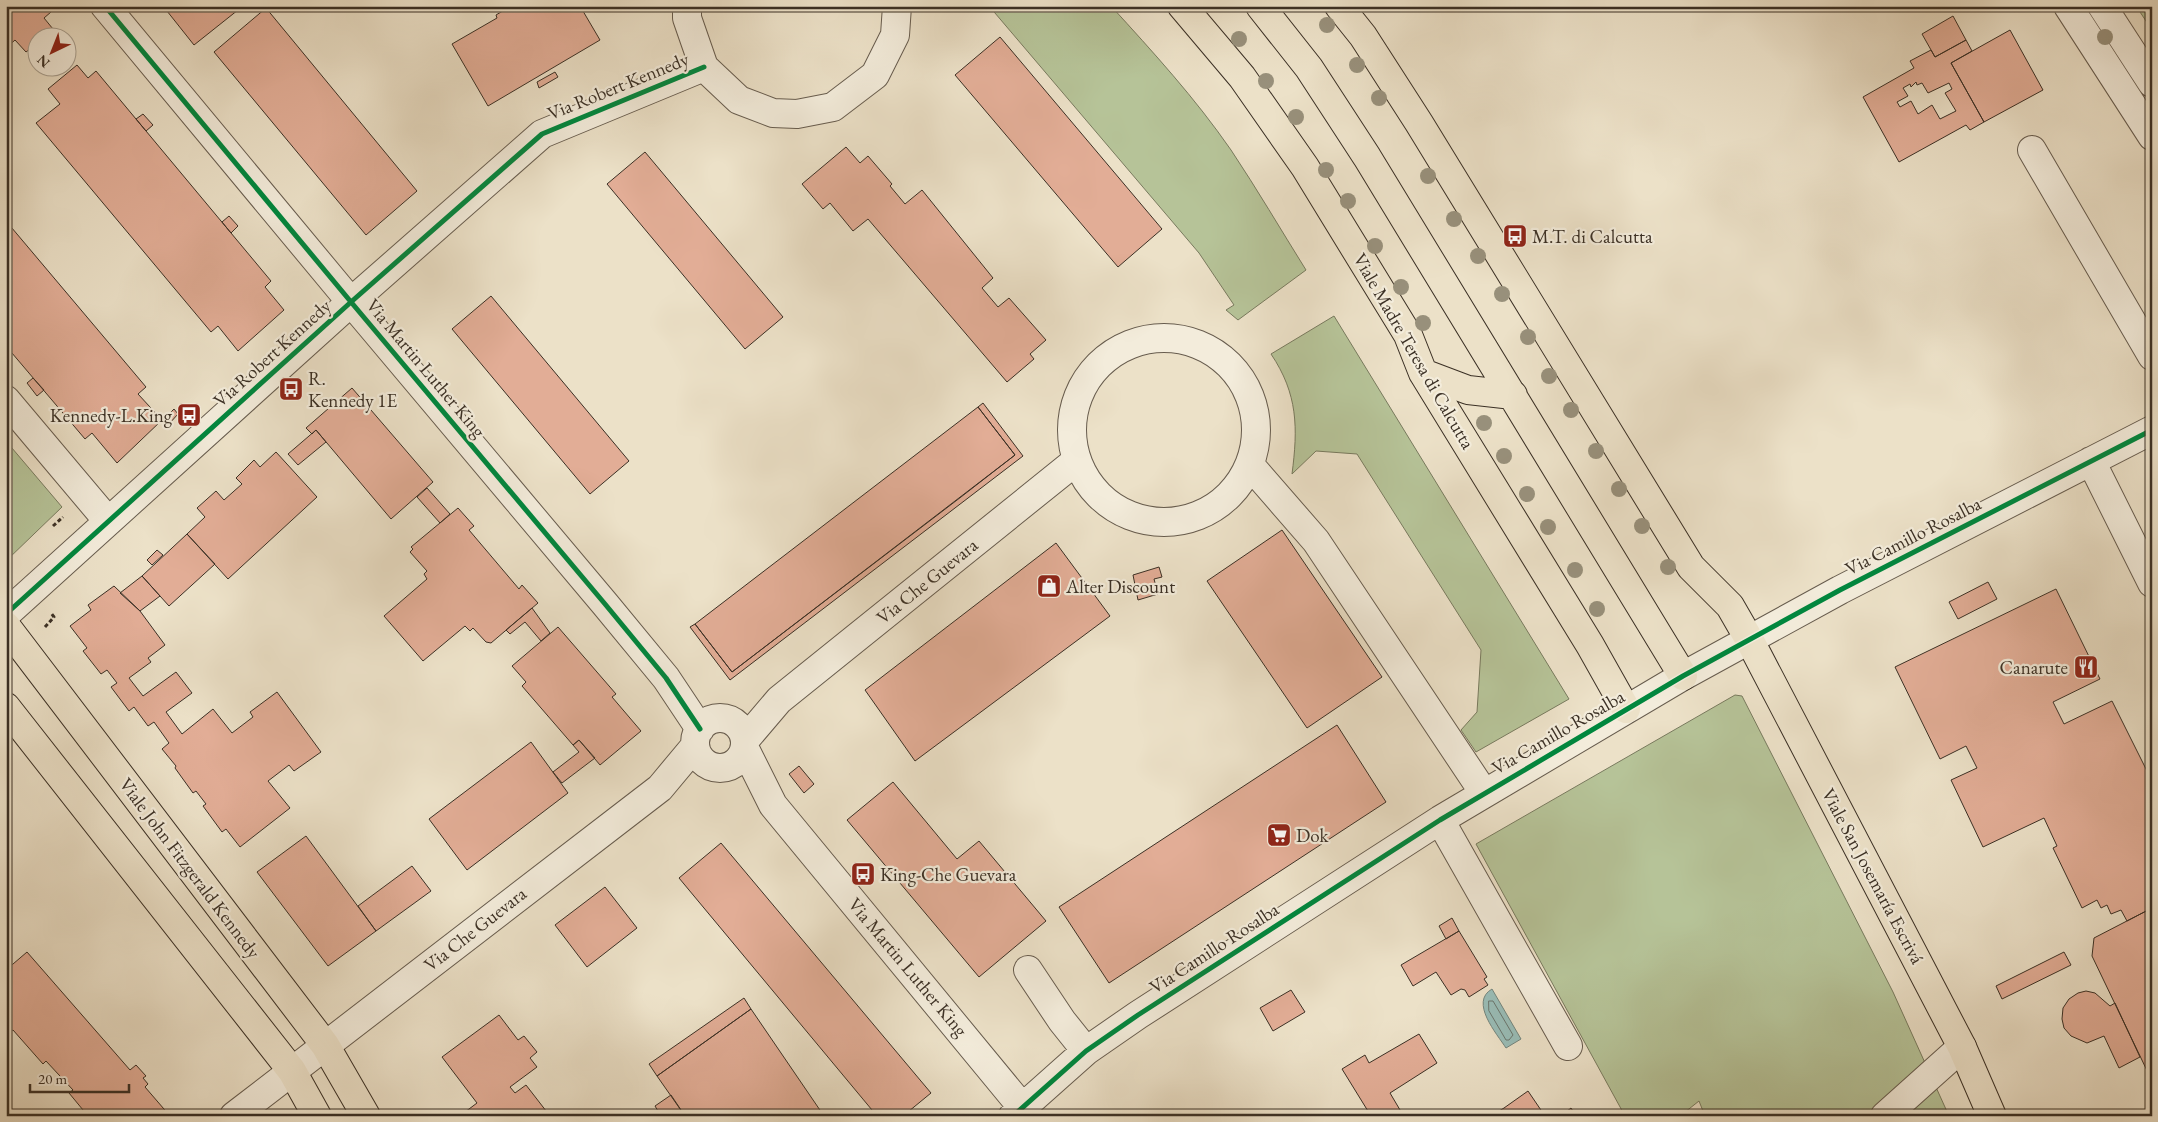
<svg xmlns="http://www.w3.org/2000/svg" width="2158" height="1122" viewBox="0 0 2158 1122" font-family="'EB Garamond',serif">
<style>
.green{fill:#b6c398;stroke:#787a5e}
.water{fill:#99bdb7;stroke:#73857d}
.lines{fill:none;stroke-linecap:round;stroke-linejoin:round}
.shore{stroke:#6a766e;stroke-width:1}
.building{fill:#e2ad96;stroke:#3b3025;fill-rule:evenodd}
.minor-casing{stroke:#675c4e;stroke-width:30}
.major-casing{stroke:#3b3025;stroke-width:30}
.path{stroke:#3b3025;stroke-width:3;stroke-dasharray:4 2.5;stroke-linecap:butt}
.minor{stroke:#f3ecdb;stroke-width:28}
.major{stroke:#ece1c8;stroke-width:28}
.cycleway-casing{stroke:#f3ecdb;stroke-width:8}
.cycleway{stroke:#00873e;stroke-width:5}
.tree{fill:#98907b}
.labels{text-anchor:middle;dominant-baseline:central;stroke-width:4.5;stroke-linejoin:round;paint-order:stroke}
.street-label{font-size:19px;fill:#3b3025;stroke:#f3ecdb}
.poi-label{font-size:19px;fill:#3b3025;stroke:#f3ecdb;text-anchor:start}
</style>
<rect width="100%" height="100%" fill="#ece1c8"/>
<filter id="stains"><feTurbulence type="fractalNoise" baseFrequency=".004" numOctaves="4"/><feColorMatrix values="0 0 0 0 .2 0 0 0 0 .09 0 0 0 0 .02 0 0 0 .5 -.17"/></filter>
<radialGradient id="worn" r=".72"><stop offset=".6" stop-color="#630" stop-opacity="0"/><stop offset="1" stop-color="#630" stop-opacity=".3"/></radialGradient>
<path class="green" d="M989 6H1111C1153 52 1195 98 1231 150 1257 189 1281 230 1306 270L1238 320 1226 310 1234 305 1199 253Z
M2136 6H2152V30Z
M1334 316 1569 699 1476 752 1461 730 1477 712 1481 650 1357 454 1316 451 1292 474C1298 428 1298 394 1271 354Z
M6 441 62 507 7 560 6 559Z
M1735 695 1742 696 1893 992 1949 1116H1705L1699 1101 1680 1116H1625L1476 844Z"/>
<path class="water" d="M1492 989 1521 1039 1506 1048C1497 1034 1469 1002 1492 989Z"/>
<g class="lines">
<path class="shore" d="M1489 1001H1493L1513 1035 1509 1040H1506L1489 1011Z"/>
</g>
<path class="building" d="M6 6H46L51 12 44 18 53 29 44 38H38V43L26 52 15 40 6 48Z
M163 6H243L194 45Z
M511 6H580L600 40 488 106 452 44 497 18 496 15Z
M266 8 417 191 366 235 214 52Z
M1953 16 1966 40 1935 57 1922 34Z
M2010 30 2043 90 1984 122 1951 63Z
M1000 37 1162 229 1118 267 955 75Z
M1966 40 1972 51 1951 63 1984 122 1970 130 1966 125 1899 162 1863 97 1914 68 1910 61 1931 50 1935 57ZM1916 82 1917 85 1922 83 1928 93 1949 83 1952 89 1945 93 1956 111 1940 119 1932 105 1918 114 1911 101 1900 107 1897 102 1908 96 1903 88 1910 84 1911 87Z
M77 65 88 78 96 71 271 281 265 287 284 310 238 351 218 326 211 332 36 123 60 104 48 89Z
M555 72 558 77 539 88 537 82Z
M143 114 153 125 146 131 136 119Z
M846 147 860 163 868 156 892 184 890 186 905 204 922 190 993 278 982 288 998 307 1009 298 1046 340 1030 354 1034 359 1007 382 868 219 853 231 830 203 823 209 802 184Z
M645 152 783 317 745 349 607 184Z
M229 216 238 226 231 233 222 222Z
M6 221 146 387 138 394 162 420 117 463 92 433 85 439 6 346Z
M491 296 629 461 590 494 452 329Z
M33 378 44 390 37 396 27 383Z
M352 388 433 482 391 519 316 430 312 434 306 428Z
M983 403 1023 456 730 680 690 627 695 624 732 672 961 497 1015 455 978 407Z
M978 407 1015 455 732 672 695 624Z
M174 409 178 414 169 424 164 419Z
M316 430 326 442 298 465 288 454Z
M276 452 317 497 228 579 187 534 205 517 197 508 216 491 224 500 242 484 236 478 254 460 260 467Z
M427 488 450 514 440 523 417 497Z
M458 508 474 526 469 530 519 589 522 585 538 603 491 643 486 642 473 628 470 631 465 626 423 661 384 616 427 579 424 574 427 571 410 552 413 549 411 547Z
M1282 530 1382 677 1307 728 1207 581Z
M187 534 215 564 169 606 142 576Z
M1056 543 1110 616 915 761 865 690Z
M157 550 163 555 152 565 147 560Z
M1159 567 1162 577 1154 579 1158 594 1138 600 1133 575Z
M142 576 160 596 140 611 120 593Z
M1988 582 1997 599 1958 619 1949 602Z
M114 586 140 611 165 645 148 658 151 662 129 678 143 696 176 672 192 693 166 712 182 734 213 709 232 733 253 717 250 712 277 692 321 752 294 771 289 765 268 781 290 808 240 847 226 829 222 832 203 806 206 804 196 791 193 793 175 768 176 766 162 749 169 743 154 722 148 726 134 707 129 711 111 687 117 683 107 670 101 674 83 651 87 648 70 626 91 610 88 605Z
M2056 589 2100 679 2053 702 2064 724 2112 701 2152 781V908L2127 921 2121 910 2111 914 2107 905 2101 908 2097 900 2082 908 2053 848 2057 846 2044 818 1983 847 1951 780 1977 768 1966 746 1940 759 1895 667Z
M532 608 550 633 541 641 525 622 510 634 506 630Z
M558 627 616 694 612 697 641 731 600 765 579 740 573 745 522 686 526 682 512 666Z
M1337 725 1386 802 1109 983 1059 907Z
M579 740 595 758 562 783 553 772 579 752 573 745Z
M531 742 568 793 467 870 429 819Z
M799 766 814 784 804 793 789 774Z
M893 782 957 859 979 841 1046 921 979 977 847 820Z
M306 836 376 931 328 966 257 872Z
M721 843 931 1093 903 1116H877L679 878Z
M412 866 431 891 376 931 358 906Z
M605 887 637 928 587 967 555 925Z
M2152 908V1081L2092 956 2094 938Z
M1452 918 1459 931 1446 939 1439 926Z
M1459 931 1487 977 1484 979 1488 985 1469 997 1465 990 1461 989 1451 995 1436 972 1413 986 1401 965Z
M27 952 130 1070 136 1065 146 1076 143 1078 148 1084 145 1087 170 1116H88L69 1093 73 1090 46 1061 43 1064 13 1030 6 1034V970Z
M2064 952 2071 965 2002 999 1996 986Z
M1291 990 1305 1012 1273 1031 1260 1008Z
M2086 991 2095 993 2110 1006 2115 1003 2140 1057 2119 1068 2104 1036 2087 1043 2071 1036 2064 1028 2062 1019 2063 1008 2069 999 2078 993Z
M744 998 751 1009 657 1076 649 1064Z
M751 1009 824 1116H685L657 1076Z
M499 1015 518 1040 524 1036 537 1052 530 1058 537 1067 510 1087 515 1093 526 1085 550 1116 461 1115 477 1103 442 1057Z
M1419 1034 1437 1063 1390 1093 1403 1115 1371 1116 1342 1069 1365 1055 1369 1063Z
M1528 1091 1545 1116H1491L1504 1108Z
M671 1095 685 1116H661L655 1106Z
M1571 1108 1576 1116H1560L1566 1112Z"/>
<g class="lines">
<defs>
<path id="minor" d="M105 6 351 302 605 604 666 678 700 729
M687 6V18L704 67 739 100 773 113 797 114 833 107 875 75 895 35 897 6
M2068 6 2152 136
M2102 6 2152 83
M2032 150 2152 356
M1072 430a92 92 0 1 1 184 0a92 92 0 1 1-184 0Z
M6 400 108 521
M2091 461 2152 583
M1250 465 1316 541 1484 793
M6 614 351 302 542 134 704 67
M695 743a25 25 0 1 1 50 0a25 25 0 1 1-50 0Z
M745 740 779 700 1076 461
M745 749 773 805 1022 1107
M1440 820 1568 1046
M1028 970 1062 1021 1086 1051
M234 1116 660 788 695 746
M1013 1116 1086 1051 1138 1015 1440 820 1683 676 1840 590 2152 430
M1885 1116 1962 1047"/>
<path id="major" d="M1182 6 1242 77 1305 167 1408 335 1423 373 1590 645 1626 709
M1260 6 1309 68 1367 157 1683 676
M1339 6 1363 36 1419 123 1691 567 1730 606 1749 639 1962 1047 1992 1116
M1423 373 1468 390 1513 395
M6 626 325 1045 366 1116
M6 707 292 1071 317 1116"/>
</defs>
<use href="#minor" class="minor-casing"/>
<use href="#major" class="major-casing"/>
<path class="path" d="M53 526 63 517
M45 627 54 617 51 613"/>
<use href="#minor" class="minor"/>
<use href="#major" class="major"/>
<defs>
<path id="cycleway" d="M105 6 351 302 605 604 666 678 700 729
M6 614 351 302 542 134 704 67
M1013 1116 1086 1051 1138 1015 1440 820 1683 676 1840 590 2152 430"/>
</defs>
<use href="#cycleway" class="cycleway-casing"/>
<use href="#cycleway" class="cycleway"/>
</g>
<g class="tree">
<circle cx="1327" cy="25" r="8"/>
<circle cx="2105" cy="37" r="8"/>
<circle cx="1239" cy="39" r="8"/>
<circle cx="1357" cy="65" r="8"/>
<circle cx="1266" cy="81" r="8"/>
<circle cx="1379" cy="98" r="8"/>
<circle cx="1296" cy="117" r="8"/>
<circle cx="1326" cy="170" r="8"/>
<circle cx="1428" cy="176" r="8"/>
<circle cx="1348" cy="201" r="8"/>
<circle cx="1454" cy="219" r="8"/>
<circle cx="1375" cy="246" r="8"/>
<circle cx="1478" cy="256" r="8"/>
<circle cx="1401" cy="287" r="8"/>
<circle cx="1502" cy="294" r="8"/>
<circle cx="1423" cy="323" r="8"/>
<circle cx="1528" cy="337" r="8"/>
<circle cx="1549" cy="376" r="8"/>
<circle cx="1571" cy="410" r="8"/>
<circle cx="1484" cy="423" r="8"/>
<circle cx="1596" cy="451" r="8"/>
<circle cx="1504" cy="456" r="8"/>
<circle cx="1619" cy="489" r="8"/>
<circle cx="1527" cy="494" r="8"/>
<circle cx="1642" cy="526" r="8"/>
<circle cx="1548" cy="527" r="8"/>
<circle cx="1668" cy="567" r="8"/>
<circle cx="1575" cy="570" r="8"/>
<circle cx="1597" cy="609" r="8"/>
</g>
<defs>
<symbol id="bus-square" viewBox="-11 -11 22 22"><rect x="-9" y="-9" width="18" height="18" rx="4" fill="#8f2418" stroke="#f3ecdb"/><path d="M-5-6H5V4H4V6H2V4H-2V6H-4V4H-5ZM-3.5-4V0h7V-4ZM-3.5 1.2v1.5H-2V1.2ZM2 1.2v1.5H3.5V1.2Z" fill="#fff"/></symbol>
<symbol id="shop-square" viewBox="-11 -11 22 22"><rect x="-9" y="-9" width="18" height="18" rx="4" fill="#8f2418" stroke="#f3ecdb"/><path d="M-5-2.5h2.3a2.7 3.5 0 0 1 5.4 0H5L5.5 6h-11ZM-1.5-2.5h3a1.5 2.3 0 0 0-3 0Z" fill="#fff"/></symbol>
<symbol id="restaurant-square" viewBox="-11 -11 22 22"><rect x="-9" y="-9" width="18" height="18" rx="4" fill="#8f2418" stroke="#f3ecdb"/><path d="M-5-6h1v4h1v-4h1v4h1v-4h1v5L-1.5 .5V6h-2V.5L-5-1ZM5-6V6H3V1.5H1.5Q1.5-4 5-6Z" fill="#fff"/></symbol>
<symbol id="supermarket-square" viewBox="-11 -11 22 22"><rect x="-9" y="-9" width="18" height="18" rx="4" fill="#8f2418" stroke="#f3ecdb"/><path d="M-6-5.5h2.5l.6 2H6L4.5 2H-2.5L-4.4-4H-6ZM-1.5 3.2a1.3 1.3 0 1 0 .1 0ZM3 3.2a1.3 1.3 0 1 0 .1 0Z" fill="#fff"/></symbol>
</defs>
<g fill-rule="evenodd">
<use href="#bus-square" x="1501" y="222" width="28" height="28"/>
<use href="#bus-square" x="277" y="375" width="28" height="28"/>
<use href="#bus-square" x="175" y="401" width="28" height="28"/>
<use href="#shop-square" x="1035" y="572" width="28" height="28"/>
<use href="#restaurant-square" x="2072" y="653" width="28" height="28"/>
<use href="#supermarket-square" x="1265" y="821" width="28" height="28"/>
<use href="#bus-square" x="849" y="860" width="28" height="28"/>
</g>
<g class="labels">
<g class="street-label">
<text transform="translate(618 86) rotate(-22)">Via Robert Kennedy</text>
<text transform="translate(1414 351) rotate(60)">Viale Madre Teresa di Calcutta</text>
<text transform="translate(272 353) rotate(-42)">Via Robert Kennedy</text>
<text transform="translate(426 368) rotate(50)">Via Martin Luther King</text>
<text transform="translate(1913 536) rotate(-27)">Via Camillo Rosalba</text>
<text transform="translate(927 581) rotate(-39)">Via Che Guevara</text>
<text transform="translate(1558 732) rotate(-30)">Via Camillo Rosalba</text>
<text transform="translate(190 868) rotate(53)">Viale John Fitzgerald Kennedy</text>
<text transform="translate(1873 876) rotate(62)">Viale San Josemaría Escrivá</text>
<text transform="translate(475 929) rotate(-38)">Via Che Guevara</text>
<text transform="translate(1214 948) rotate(-33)">Via Camillo Rosalba</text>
<text transform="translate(908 967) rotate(50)">Via Martin Luther King</text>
</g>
<g class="poi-label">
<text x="1532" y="236">M.T. di Calcutta</text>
<text x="308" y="378">R.<tspan x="308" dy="22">Kennedy 1E</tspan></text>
<text x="172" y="415" text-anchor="end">Kennedy-L.King</text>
<text x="1066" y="586">Alter Discount</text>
<text x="2068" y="667" text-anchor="end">Canarute</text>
<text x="1296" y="835">Dok</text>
<text x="880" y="874">King-Che Guevara</text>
</g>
</g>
<rect width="2158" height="1122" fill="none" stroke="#ece1c8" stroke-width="25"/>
<rect x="8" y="8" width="2143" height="1107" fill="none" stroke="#3b3025" stroke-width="2.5"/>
<rect x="12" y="12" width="2133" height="1097" fill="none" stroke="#3b3025"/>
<g transform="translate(52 52) rotate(223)"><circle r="24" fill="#f3ecdb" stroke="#a9a192"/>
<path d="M0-4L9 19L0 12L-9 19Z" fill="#8f2418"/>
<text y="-8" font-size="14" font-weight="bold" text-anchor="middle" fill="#3b3025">N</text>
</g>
<path d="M30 1084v8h99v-8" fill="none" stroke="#3b3025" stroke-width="2.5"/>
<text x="38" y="1084" font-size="15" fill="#3b3025" stroke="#f3ecdb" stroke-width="4" paint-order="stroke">20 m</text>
<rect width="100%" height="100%" filter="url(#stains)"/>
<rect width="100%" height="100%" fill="url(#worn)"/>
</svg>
